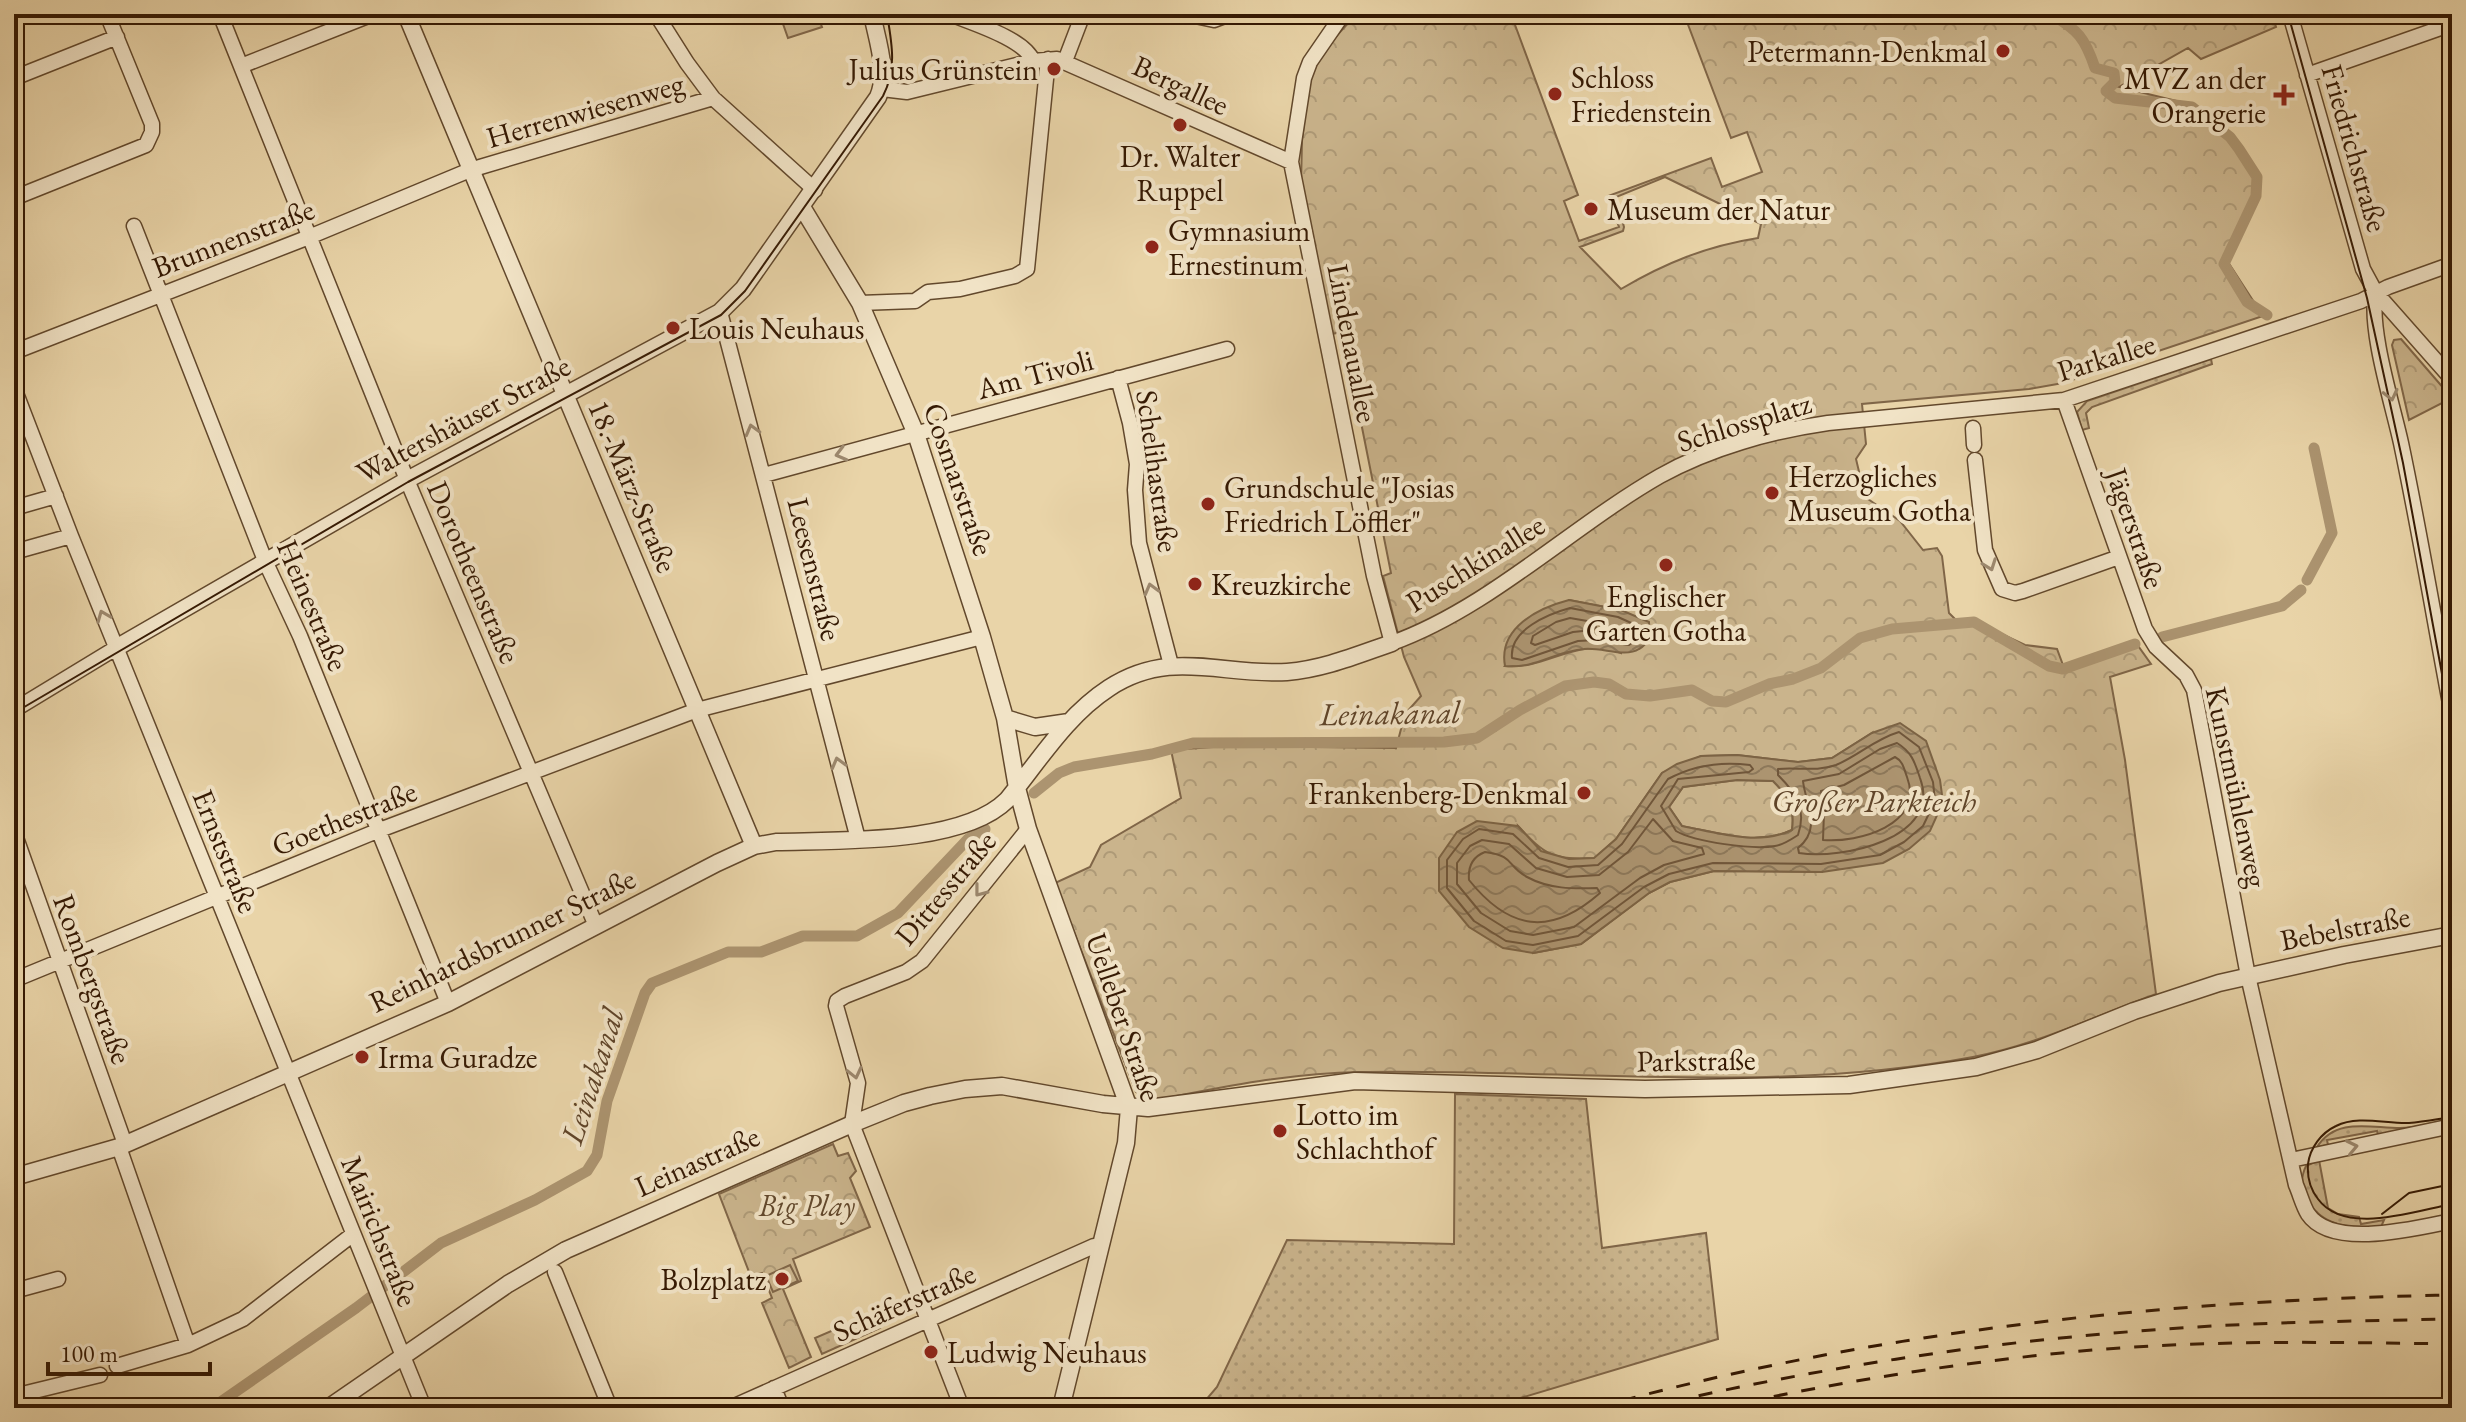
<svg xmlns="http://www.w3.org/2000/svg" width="2466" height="1422" viewBox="0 0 2466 1422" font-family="'EB Garamond',serif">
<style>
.grass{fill:url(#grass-dots);stroke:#806648;stroke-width:2}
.forest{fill:url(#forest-crowns);stroke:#806648;stroke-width:2;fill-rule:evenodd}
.garden{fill:#cab48c;stroke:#806648;stroke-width:2}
.water{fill:url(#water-waves);stroke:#7c6344;stroke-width:2;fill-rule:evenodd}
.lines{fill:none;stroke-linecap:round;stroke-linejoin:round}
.shore{stroke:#70563a;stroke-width:2}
.canal{stroke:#ac9470;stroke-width:11}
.minor-casing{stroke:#62482c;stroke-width:17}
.tertiary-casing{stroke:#62482c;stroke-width:19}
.minor{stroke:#f1e3c6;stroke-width:14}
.tertiary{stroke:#f1e3c6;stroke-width:16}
.tram{stroke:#351903;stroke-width:2}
.rail{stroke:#351903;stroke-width:3;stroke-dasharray:14 14;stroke-linecap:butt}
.oneway{stroke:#9c886e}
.poi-dot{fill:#8f2418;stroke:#f1e3c6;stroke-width:3}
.labels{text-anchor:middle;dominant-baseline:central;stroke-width:8;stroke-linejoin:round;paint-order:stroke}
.poi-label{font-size:30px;fill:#351903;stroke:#f1e3c6;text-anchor:start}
.street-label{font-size:30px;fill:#351903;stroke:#f1e3c6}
.park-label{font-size:30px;font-style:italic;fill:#62482c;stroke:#f1e3c6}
.water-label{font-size:32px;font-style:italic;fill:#5f4429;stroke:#f1e3c6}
</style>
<defs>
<pattern id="grass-dots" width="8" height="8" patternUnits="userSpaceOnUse" patternTransform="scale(2)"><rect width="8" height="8" fill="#cab48c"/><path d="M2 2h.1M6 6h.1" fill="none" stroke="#ae9a77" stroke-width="1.8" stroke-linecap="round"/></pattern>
<pattern id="forest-crowns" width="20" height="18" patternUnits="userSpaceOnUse" patternTransform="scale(2)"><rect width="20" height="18" fill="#cab48c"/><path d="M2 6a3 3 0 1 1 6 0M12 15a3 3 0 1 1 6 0" fill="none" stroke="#ae9a77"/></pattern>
<pattern id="water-waves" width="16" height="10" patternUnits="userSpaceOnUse" patternTransform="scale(2)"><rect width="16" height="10" fill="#ac9470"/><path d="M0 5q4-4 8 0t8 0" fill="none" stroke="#8d785a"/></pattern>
</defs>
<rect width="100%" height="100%" fill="#e9d4a8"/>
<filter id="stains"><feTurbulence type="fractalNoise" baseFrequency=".0025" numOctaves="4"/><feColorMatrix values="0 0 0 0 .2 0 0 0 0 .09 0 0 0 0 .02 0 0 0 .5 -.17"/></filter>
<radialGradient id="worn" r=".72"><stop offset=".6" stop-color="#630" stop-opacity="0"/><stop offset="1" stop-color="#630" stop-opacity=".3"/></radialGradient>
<path class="grass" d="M2211 359 2212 364 2092 407 2086 413 2089 428 2082 430 2077 412 2087 401Z
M1455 1094 1586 1099 1602 1248 1706 1233 1718 1339 1487 1408H1199L1217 1387 1287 1240 1454 1244Z
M2438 1123 2379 1138 2377 1131 2327 1140 2328 1145 2317 1147C2336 1117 2370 1128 2400 1128 2413 1128 2425 1125 2438 1123Z
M2319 1160 2328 1208 2338 1214 2359 1217 2361 1224 2384 1220 2381 1227C2351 1228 2322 1228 2306 1198 2301 1188 2301 1176 2306 1166Z
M873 1313 880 1328 822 1354 815 1338Z"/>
<path class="forest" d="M1356 14 1497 16 1511 14 1578 195 1564 201 1579 241 1619 227 1608 196 1711 158 1722 187 1762 172 1747 132 1731 138 1684 14H2272L2276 27 2201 59 2188 48 2119 87 2193 105 2230 133 2258 177 2257 197 2228 262 2263 316 2063 383 2029 389 1862 404 1866 444 1856 459 1865 497 1900 521 1923 550 1937 548 1942 556 1949 613 1955 619 1972 620 2025 645 2057 649 2063 665 2136 643 2151 664 2110 677 2125 760 2156 994C2096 1016 2036 1045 1973 1057 1771 1095 1563 1068 1359 1072 1291 1073 1222 1087 1156 1100L1136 1092 1055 883 1090 867 1101 845 1181 798 1171 750 1227 746 1396 748 1405 714 1421 696 1404 657 1383 576 1391 573 1343 332 1331 334 1301 184 1302 141 1308 88 1315 66 1325 49ZM1665 177 1761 224 1758 238C1707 246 1665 263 1621 289L1580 247 1623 231 1624 227 1616 197ZM1569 600 1621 610V653C1577 636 1547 670 1505 666ZM1872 733 1822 872 1714 871 1670 882 1649 893 1581 944 1533 953 1518 826C1546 856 1553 860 1595 858L1616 839 1662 773 1701 756 1737 755 1798 762 1832 758Z
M2401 339 2452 398 2409 420 2392 345 2394 340Z
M1737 780 1773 781C1789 797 1795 807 1792 830 1758 846 1718 833 1682 826L1669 807 1683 787Z
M833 1144 838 1156 848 1153 856 1171 850 1178 870 1227 793 1259 801 1281 783 1289 811 1357 789 1368 762 1303 772 1298 762 1273 751 1277 719 1194Z"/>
<path class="garden" d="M801 14H817L822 27 788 38 782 21Z
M790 1265 798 1281 773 1292 766 1276Z"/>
<path class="water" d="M1569 600 1621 610 1649 622C1650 634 1650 643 1639 649 1625 658 1602 647 1584 649 1555 651 1536 669 1505 666 1498 628 1538 608 1569 600Z
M1900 723 1926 741 1940 780 1943 802 1930 831 1909 849 1883 863 1822 872 1714 871 1670 882 1649 893 1581 944 1533 953 1503 948 1469 927 1439 891V858L1457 832 1477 821 1518 826 1541 851 1569 859 1594 858 1616 839 1662 773 1677 764 1701 756 1737 755 1798 762 1832 758 1872 733ZM1737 780 1773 781C1789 797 1795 807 1792 830 1758 846 1718 833 1682 826L1669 807 1683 787Z"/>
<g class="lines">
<path class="shore" d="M1570 608 1618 617 1640 627 1641 636 1629 645 1597 640 1578 641 1522 660 1512 658C1509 630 1548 614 1570 608Z
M1570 618 1593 622 1596 627 1593 630 1573 632 1535 645 1531 643 1533 636 1556 622Z
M1899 732 1919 747 1933 782 1935 801 1923 826 1904 842 1880 855 1821 864 1713 863 1669 874 1644 887 1578 936 1533 945 1506 941 1474 921 1447 888V860L1463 839 1479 829 1513 834 1539 858 1568 867 1598 865 1622 844 1668 779C1692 766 1719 761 1750 765L1753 769 1749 772 1678 779 1661 806 1676 831C1695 842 1753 850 1775 846 1783 845 1792 839 1798 835 1807 809 1796 793 1778 775V769C1796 767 1817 772 1836 765 1858 756 1875 739 1899 732Z
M1897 743C1912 752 1915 763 1920 778 1943 839 1840 860 1799 853L1798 848C1823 828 1805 803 1803 781L1839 774 1880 749Z
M1895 757C1903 761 1904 769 1907 777 1925 825 1858 843 1823 840L1824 812 1821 791 1844 785Z
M1653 819 1673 841 1702 848 1704 854 1664 865 1640 878 1574 927 1533 935 1510 931 1481 913 1457 884V863L1470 846 1482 840 1509 844 1536 868 1567 877 1599 875 1628 852Z
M1485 852C1516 856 1506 866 1527 877 1549 889 1573 889 1597 888L1600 893C1550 937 1509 930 1469 880 1468 868 1472 857 1485 852Z"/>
<path class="canal" d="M2051 14C2078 30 2085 38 2095 68L2114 73 2115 82 2106 91 2115 98 2192 107 2230 137 2239 149 2257 177 2256 196 2224 264 2247 302 2267 315
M2307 580 2332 533 2314 448
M2162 637 2282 606 2301 590
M1034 793 1059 773 1074 767 1152 754 1193 743 1444 742 1477 738 1520 710 1565 686 1594 682 1609 684 1626 694 1650 696 1692 690 1712 701 1726 702 1769 684 1793 679 1821 668 1860 638 1892 629 1974 622 2049 666 2063 669 2135 644
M212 1408 356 1308 441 1243 535 1200 587 1171 597 1155 607 1101 645 993 652 983 728 952H761L803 936H857L898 913 968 839 985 829"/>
<defs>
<path id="minor" d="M220 14 407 480 596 926
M656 14 687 63 713 98 815 190
M950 14C972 23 1025 39 1033 61
M1186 14 1214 20 1230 14
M1343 14 1310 62 1304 78 1291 162 1374 576 1392 643C1489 608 1571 527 1660 476 1710 448 1772 431 1828 423L2064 400 2361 301 2388 287 2452 264
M2290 14 2363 269 2376 293 2452 379
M1065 61 1083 14
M241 66 373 14
M2307 75 2452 24
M14 78 117 37
M882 89 907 92 1033 61 1057 59 1291 162
M14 198 146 145 152 132V124L107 14
M134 226 266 563 300 636 448 1003
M2376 293C2368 327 2393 406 2401 443 2420 533 2435 624 2452 714
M860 303 915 301 928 292 960 289 1015 276 1027 269 1048 59
M720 312 858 839
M14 352 309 237 470 170 713 98
M1118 378 1130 423 1137 464 1135 490 1139 543 1171 665
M14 388 71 536 424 1408
M2064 400 2145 629 2156 647 2186 675 2194 690 2248 976 2296 1185C2300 1194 2303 1206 2308 1214 2332 1250 2417 1228 2452 1221
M1973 428 1974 445
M1975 460 1985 550 2002 589 2015 593 2023 591 2119 557
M764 475 1227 349
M14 508 56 496
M14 552 71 536
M14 710 116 648
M14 832 125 1144
M14 980 377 831 697 710 982 637
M119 1147 188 1345
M2291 1160 2452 1126
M555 1272 610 1408
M14 1291 58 1279
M117 1366 188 1345 243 1319 352 1235
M774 1388 782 1408
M14 1396 100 1375
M730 1408 1094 1246H1101
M962 1408 852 1124 858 1083 836 1006 837 1001 845 996 906 972 922 961 1028 829"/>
<path id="tertiary" d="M406 14 754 846
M802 207 860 303 916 434 982 637 1005 718 1017 788 1028 829 1129 1108 1126 1143 1061 1408
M116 648 407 480 720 312 743 289 878 97C889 72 877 40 872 14
M1005 718 1035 727 1069 722
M14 1177 119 1147 448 1003 717 863 754 846 776 842C838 840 962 845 1007 800 1039 761 1066 716 1109 688 1170 648 1222 676 1287 672 1324 669 1357 655 1392 643
M328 1408 508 1284 566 1250 852 1124 904 1103 930 1096 965 1089 1002 1086 1103 1104 1148 1108 1355 1081 1645 1089 1849 1085 1976 1067 2037 1050 2134 1011 2219 983 2344 955 2452 935"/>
</defs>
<use href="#minor" class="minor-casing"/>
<use href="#tertiary" class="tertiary-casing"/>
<use href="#minor" class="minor"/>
<use href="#tertiary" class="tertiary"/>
<path class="tram" d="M2288 14 2367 298 2403 463 2452 728
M14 713 408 482 721 315 745 291 883 96C897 69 892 44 887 14
M2452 1117C2438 1119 2424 1122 2409 1123 2386 1124 2358 1115 2336 1126 2321 1133 2310 1148 2308 1164 2307 1177 2310 1189 2318 1199 2345 1236 2414 1211 2452 1204
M2382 1214 2409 1193 2452 1184"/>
<path class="rail" d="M1595 1408C1874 1331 2163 1300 2452 1295
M1644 1408C1815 1368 1991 1341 2166 1329 2262 1322 2357 1321 2452 1319
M1719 1408C1842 1381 1968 1361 2093 1350 2212 1340 2332 1342 2452 1344"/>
</g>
<defs><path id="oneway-chevron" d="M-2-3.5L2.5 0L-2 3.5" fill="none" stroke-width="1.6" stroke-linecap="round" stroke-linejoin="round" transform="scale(2)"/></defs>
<g class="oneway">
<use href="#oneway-chevron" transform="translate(2391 395) rotate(77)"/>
<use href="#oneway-chevron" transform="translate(752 430) rotate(-105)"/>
<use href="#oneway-chevron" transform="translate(841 454) rotate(165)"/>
<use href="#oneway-chevron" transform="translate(1990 565) rotate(70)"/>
<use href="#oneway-chevron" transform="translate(1151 589) rotate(-105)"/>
<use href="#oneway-chevron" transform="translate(103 616) rotate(-112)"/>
<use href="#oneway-chevron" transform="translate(838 763) rotate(-105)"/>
<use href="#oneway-chevron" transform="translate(980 891) rotate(128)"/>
<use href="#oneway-chevron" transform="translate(855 1073) rotate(77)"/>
<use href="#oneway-chevron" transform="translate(2352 1147) rotate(-12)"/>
</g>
<g class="poi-dot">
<circle cx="2003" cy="51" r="8"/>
<circle cx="1054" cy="69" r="8"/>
<circle cx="1555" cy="94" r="8"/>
<path d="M2280 83h8v8h8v8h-8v8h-8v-8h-8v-8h8z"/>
<circle cx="1180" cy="125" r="8"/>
<circle cx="1591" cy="209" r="8"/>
<circle cx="1152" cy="247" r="8"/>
<circle cx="673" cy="328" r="8"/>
<circle cx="1772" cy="493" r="8"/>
<circle cx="1208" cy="504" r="8"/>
<circle cx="1666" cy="565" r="8"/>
<circle cx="1195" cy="584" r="8"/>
<circle cx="1584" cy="793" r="8"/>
<circle cx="362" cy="1057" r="8"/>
<circle cx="1280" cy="1131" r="8"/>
<circle cx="782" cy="1279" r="8"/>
<circle cx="931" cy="1352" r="8"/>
</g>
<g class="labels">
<g class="poi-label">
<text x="1987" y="51" text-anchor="end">Petermann-Denkmal</text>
<text x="1038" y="69" text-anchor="end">Julius Grünstein</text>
<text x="1571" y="77">Schloss<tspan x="1571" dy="34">Friedenstein</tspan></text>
<text x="2266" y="78" text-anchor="end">MVZ an der<tspan x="2266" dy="34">Orangerie</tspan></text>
<text x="1180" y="156" text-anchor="middle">Dr. Walter<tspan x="1180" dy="34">Ruppel</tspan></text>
<text x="1607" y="209">Museum der Natur</text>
<text x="1168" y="230">Gymnasium<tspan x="1168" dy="34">Ernestinum</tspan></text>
<text x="689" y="328">Louis Neuhaus</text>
<text x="1788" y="476">Herzogliches<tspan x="1788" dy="34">Museum Gotha</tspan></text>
<text x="1224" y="487">Grundschule "Josias<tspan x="1224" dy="34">Friedrich Löffler"</tspan></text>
<text x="1211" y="584">Kreuzkirche</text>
<text x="1666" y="596" text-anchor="middle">Englischer<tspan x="1666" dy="34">Garten Gotha</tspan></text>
<text x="1568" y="793" text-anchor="end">Frankenberg-Denkmal</text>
<text x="378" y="1057">Irma Guradze</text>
<text x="1296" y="1114">Lotto im<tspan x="1296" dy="34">Schlachthof</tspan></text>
<text x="766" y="1279" text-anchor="end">Bolzplatz</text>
<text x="947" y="1352">Ludwig Neuhaus</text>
</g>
<g class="street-label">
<text transform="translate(1181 85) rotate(25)">Bergallee</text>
<text transform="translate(585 110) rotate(-16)">Herrenwiesenweg</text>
<text transform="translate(2355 148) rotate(74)">Friedrichstraße</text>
<text transform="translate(233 238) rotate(-21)">Brunnenstraße</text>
<text transform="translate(1353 343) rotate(79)">Lindenauallee</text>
<text transform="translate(2106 357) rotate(-17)">Parkallee</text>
<text transform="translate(1035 374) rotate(-15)">Am Tivoli</text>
<text transform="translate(463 419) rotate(-28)">Waltershäuser Straße</text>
<text transform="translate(1744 422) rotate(-17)">Schlossplatz</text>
<text transform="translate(1158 471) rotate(82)">Schelihastraße</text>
<text transform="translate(959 479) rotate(71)">Cosmarstraße</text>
<text transform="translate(633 486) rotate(67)">18.-März-Straße</text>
<text transform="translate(2136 528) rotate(71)">Jägerstraße</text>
<text transform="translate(1475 563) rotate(-32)">Puschkinallee</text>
<text transform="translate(815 569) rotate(76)">Leesenstraße</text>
<text transform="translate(474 572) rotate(67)">Dorotheenstraße</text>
<text transform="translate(313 605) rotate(67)">Heinestraße</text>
<text transform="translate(2237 787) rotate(78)">Kunstmühlenweg</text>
<text transform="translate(344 818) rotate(-22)">Goethestraße</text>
<text transform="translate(226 851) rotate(68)">Ernststraße</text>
<text transform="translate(945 888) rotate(-50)">Dittesstraße</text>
<text transform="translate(2345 928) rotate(-11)">Bebelstraße</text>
<text transform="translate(502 940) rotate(-26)">Reinhardsbrunner Straße</text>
<text transform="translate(93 979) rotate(70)">Rombergstraße</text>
<text transform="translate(1124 1017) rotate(71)">Uelleber Straße</text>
<text transform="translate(1696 1060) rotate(-1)">Parkstraße</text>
<text transform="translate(697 1161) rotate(-24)">Leinastraße</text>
<text transform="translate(380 1231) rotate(68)">Mairichstraße</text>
<text transform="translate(904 1302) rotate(-24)">Schäferstraße</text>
</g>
<g class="park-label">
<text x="807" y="1205">Big Play</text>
</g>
<g class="water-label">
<text transform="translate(1390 713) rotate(-1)">Leinakanal</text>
<text x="1874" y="801">Großer Parkteich</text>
<text transform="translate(592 1076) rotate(-72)">Leinakanal</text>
</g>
</g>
<rect width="2466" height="1422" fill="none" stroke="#e9d4a8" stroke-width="48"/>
<rect x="16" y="16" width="2434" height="1390" fill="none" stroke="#351903" stroke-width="4"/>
<rect x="24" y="24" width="2418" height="1374" fill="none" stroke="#351903" stroke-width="2"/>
<path d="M48 1362v12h162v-12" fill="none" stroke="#351903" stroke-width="4"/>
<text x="60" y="1362" font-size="24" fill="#351903" stroke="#f1e3c6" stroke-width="6" paint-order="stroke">100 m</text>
<rect width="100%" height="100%" filter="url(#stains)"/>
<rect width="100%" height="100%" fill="url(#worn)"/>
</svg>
